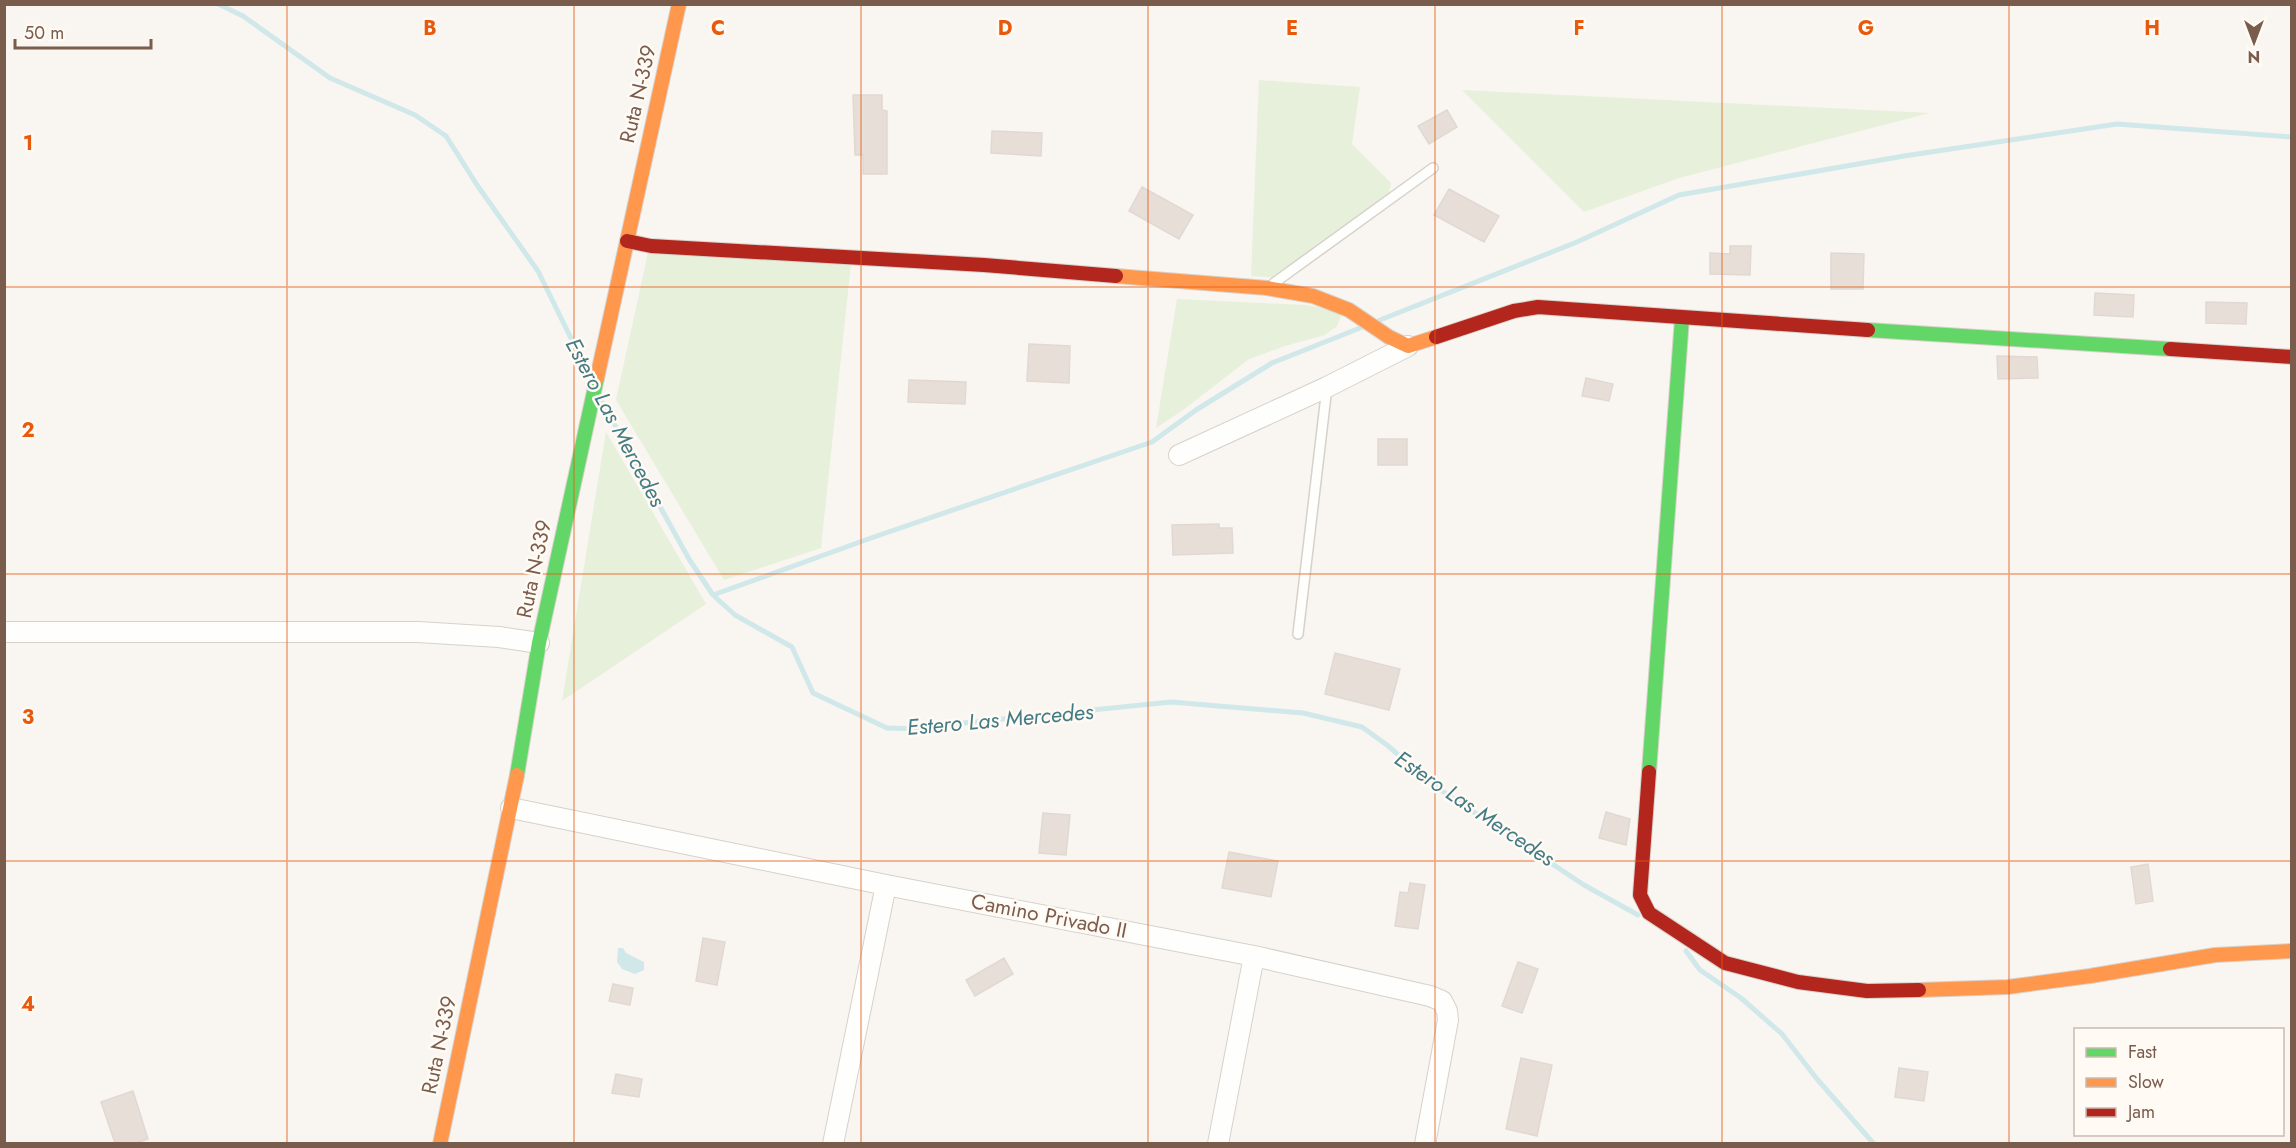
<svg xmlns="http://www.w3.org/2000/svg" width="2296" height="1148" viewBox="0 0 2296 1148" font-family="Jost,sans-serif">
<style>
.green{fill:#e7f0db}
.water{fill:#d0e8ea}
.lines{fill:none;stroke-linecap:round;stroke-linejoin:round}
.stream{stroke:#d0e8ea;stroke-width:5}
.building{fill:#e6ded7;stroke:#e2d8d2;stroke-width:1.5}
.lane-casing{stroke:#d7d1cb;stroke-width:12}
.street-casing{stroke:#d7d1cb;stroke-width:22}
.fast-casing{stroke:#d9d2cb;stroke-width:16}
.slow-casing{stroke:#d9d2cb;stroke-width:16}
.jam-casing{stroke:#d9d2cb;stroke-width:16}
.lane{stroke:#fefefd;stroke-width:9}
.street{stroke:#fefefd;stroke-width:20}
.fast{stroke:#63d668;stroke-width:14}
.slow{stroke:#ff974d;stroke-width:14}
.jam{stroke:#b3261e;stroke-width:14}
.grid{fill:none;stroke:#e8590c;stroke-width:1.5;stroke-opacity:0.55}
.labels{text-anchor:middle;dominant-baseline:central;stroke-width:5;stroke-linejoin:round;paint-order:stroke}
.street-label{font-size:21px;fill:#7a5c4d;stroke:#fffaf3}
.water-label{font-size:22px;font-style:italic;fill:#437c86;stroke:#fffaf3}
.grid-label{font-size:20px;text-anchor:middle;font-weight:bold;fill:#e8590c;stroke:#fffaf3;stroke-width:5;stroke-linejoin:round;paint-order:stroke}
</style>
<rect width="100%" height="100%" fill="#f9f5f0"/>
<path class="green" d="M1259 80 1360 87 1352 144 1391 183 1386 208 1286 278 1251 276Z
M1462 90 1930 113 1679 178 1584 212Z
M649 248 851 263 821 548 724 580 616 400Z
M1177 299 1305 305 1343 311 1337 326 1325 335 1285 346 1249 359 1183 410 1156 428Z
M606 432 706 604 562 701Z"/>
<path class="water" d="M618 948H623L626 953 644 962V970L635 974 622 969 617 962Z"/>
<g class="lines">
<path class="stream" d="M218 4 243 16 330 78 415 115 446 136 477 185 538 271 588 373
M1380 320 1577 242 1679 195 1904 156 2117 124 2292 137
M601 400 689 559 713 595 735 615 792 647 813 693 887 728 924 729 953 724 1171 702 1303 713 1362 727 1387 745 1433 785 1584 885 1638 915
M713 595 871 538 1152 442 1196 410 1272 363 1360 328
M1686 951 1700 970 1741 998 1782 1034 1817 1079 1874 1144"/>
</g>
<path class="building" d="M853 95H882V110L887 111V174H863V155H855Z
M1447 110 1457 127 1429 144 1418 126Z
M992 131 1042 133 1041 156 991 153Z
M1142 187 1193 215 1179 239 1129 211Z
M1449 189 1499 216 1484 242 1434 215Z
M1730 246H1751L1750 275 1710 274V253L1730 254Z
M1831 253 1864 254 1863 289H1831Z
M2095 293 2134 295 2133 317 2094 315Z
M2206 302 2247 303 2246 324 2206 323Z
M1029 344 1070 346 1069 383 1027 381Z
M1997 356 2037 357 2038 378 1998 379Z
M1586 378 1613 384 1609 401 1582 396Z
M909 380 966 382 965 404 908 402Z
M1378 439H1407V465H1378Z
M1219 524V528H1232L1233 553 1173 555 1172 525Z
M1335 653 1400 669 1389 710 1325 694Z
M1606 812 1630 819 1626 845 1599 838Z
M1043 813 1070 815 1066 855 1039 853Z
M1229 852 1278 861 1271 897 1222 888Z
M2148 864 2153 901 2136 904 2131 867Z
M1410 883 1425 885 1418 929 1395 926 1400 892 1408 893Z
M703 938 725 942 717 985 696 981Z
M1004 958 1013 974 975 996 966 980Z
M1518 962 1538 969 1522 1013 1502 1006Z
M613 984 633 988 630 1005 609 1001Z
M1521 1058 1552 1065 1537 1136 1506 1129Z
M1899 1068 1928 1072 1924 1101 1895 1097Z
M616 1074 642 1079 639 1097 612 1093Z
M133 1091 148 1139 136 1143H115L101 1102Z"/>
<g class="lines">
<defs>
<path id="lane" d="M1274 283 1433 168
M1298 634 1327 387"/>
<path id="street" d="M1179 455 1327 387 1408 346
M4 632H418L499 637 539 643
M511 808 886 885 1254 956 1430 996 1442 1001 1447 1011 1448 1020 1425 1144
M833 1144 886 885
M1218 1144 1254 956"/>
<path id="fast" d="M1868 330 2170 349
M1649 772 1682 318
M517 775 539 643 597 378"/>
<path id="slow" d="M1116 276 1267 288 1313 296 1349 310 1389 337 1408 346 1436 337
M597 378 679 4
M1919 990 2008 987 2090 976 2215 955 2292 951
M440 1144 517 775"/>
<path id="jam" d="M627 241 651 246 984 265 1116 276
M1436 337 1514 311 1538 307 1868 330
M2170 349 2292 357
M1649 772 1640 895 1649 913 1725 963 1798 982 1867 991 1919 990"/>
</defs>
<use href="#lane" class="lane-casing"/>
<use href="#street" class="street-casing"/>
<use href="#fast" class="fast-casing"/>
<use href="#slow" class="slow-casing"/>
<use href="#jam" class="jam-casing"/>
<use href="#lane" class="lane"/>
<use href="#street" class="street"/>
<use href="#fast" class="fast"/>
<use href="#slow" class="slow"/>
<use href="#jam" class="jam"/>
</g>
<path class="grid" d="M287 4V1144M574 4V1144M861 4V1144M1148 4V1144M1435 4V1144M1722 4V1144M2009 4V1144M4 287H2292M4 574H2292M4 861H2292"/>
<g class="labels">
<g class="street-label">
<text transform="translate(638 94) rotate(-77)">Ruta N-339</text>
<text transform="translate(534 569) rotate(-78)">Ruta N-339</text>
<text transform="translate(1049 916) rotate(11)">Camino Privado II</text>
<text transform="translate(439 1045) rotate(-78)">Ruta N-339</text>
</g>
<g class="water-label">
<text transform="translate(616 422) rotate(62)">Estero Las Mercedes</text>
<text transform="translate(1000 719) rotate(-5)">Estero Las Mercedes</text>
<text transform="translate(1475 808) rotate(34)">Estero Las Mercedes</text>
</g>
</g>
<g class="grid-label">
<text x="430" y="35">B</text>
<text x="718" y="35">C</text>
<text x="1005" y="35">D</text>
<text x="1292" y="35">E</text>
<text x="1579" y="35">F</text>
<text x="1866" y="35">G</text>
<text x="2152" y="35">H</text>
<text x="28" y="150">1</text>
<text x="28" y="437">2</text>
<text x="28" y="724">3</text>
<text x="28" y="1011">4</text>
</g>
<rect width="2296" height="1148" fill="none" stroke="#7a5c4d" stroke-width="12"/>
<rect x="2074" y="1028" width="210" height="108" fill="#fffaf3" stroke="#cabbb1" stroke-width="1.5"/>
<rect x="2086" y="1048" width="30" height="9" fill="#63d668" stroke="#cabbb1" stroke-width="1.5"/>
<text x="2128" y="1058" font-size="18" fill="#7a5c4d">Fast</text>
<rect x="2086" y="1078" width="30" height="9" fill="#ff974d" stroke="#cabbb1" stroke-width="1.5"/>
<text x="2128" y="1088" font-size="18" fill="#7a5c4d">Slow</text>
<rect x="2086" y="1108" width="30" height="9" fill="#b3261e" stroke="#cabbb1" stroke-width="1.5"/>
<text x="2128" y="1118" font-size="18" fill="#7a5c4d">Jam</text>
<g transform="translate(2254 42) rotate(180)" stroke="#fffaf3" stroke-width="4.5" paint-order="stroke">
<path d="M0-4.5L10 22L0 15L-10 22Z" fill="#7a5c4d"/>
<text y="-9" font-size="16" font-weight="bold" text-anchor="middle" fill="#7a5c4d">N</text>
</g>
<path d="M15 39v9h136v-9" fill="none" stroke="#7a5c4d" stroke-width="3"/>
<text x="24" y="39" font-size="18" fill="#7a5c4d" stroke="#fffaf3" stroke-width="4.5" paint-order="stroke">50 m</text>
</svg>
